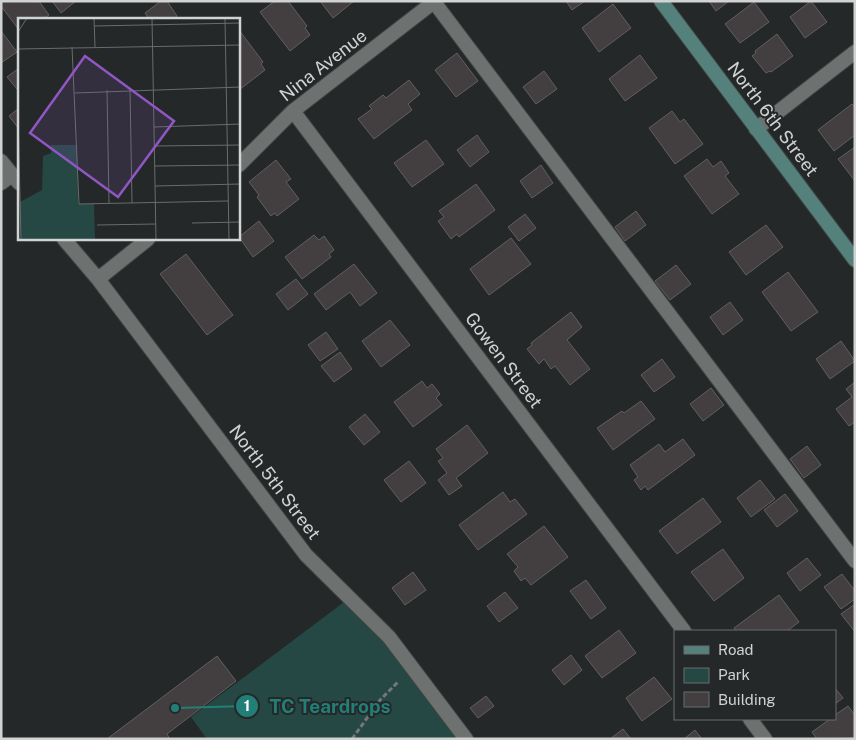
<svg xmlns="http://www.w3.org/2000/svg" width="856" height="740" viewBox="0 0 856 740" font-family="'Public Sans',sans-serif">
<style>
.green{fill:#264844}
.building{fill:#433f40;stroke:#635f60}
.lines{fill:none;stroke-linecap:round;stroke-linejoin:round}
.service-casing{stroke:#414343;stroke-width:16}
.minor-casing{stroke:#414343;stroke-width:16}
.secondary-casing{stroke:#414343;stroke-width:16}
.path{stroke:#747777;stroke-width:3;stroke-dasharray:5 2.5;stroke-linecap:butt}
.service{stroke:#6d7271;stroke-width:14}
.minor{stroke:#6d7271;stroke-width:14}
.secondary{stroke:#55817c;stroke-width:14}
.labels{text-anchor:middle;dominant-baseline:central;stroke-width:4;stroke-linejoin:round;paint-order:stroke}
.street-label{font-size:18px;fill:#d1d3d3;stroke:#242828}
.inset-road{fill:none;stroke:#696c6c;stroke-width:1}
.view{fill:#9056c4;fill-opacity:0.15;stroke:#9056c4;stroke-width:2.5}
.inset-edge{fill:none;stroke:#d1d3d3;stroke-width:2.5}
.leader{fill:none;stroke:#227f78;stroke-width:2}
.callout-dot{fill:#227f78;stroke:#242828;stroke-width:2}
.mark-label{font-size:15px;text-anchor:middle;font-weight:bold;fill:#fff}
.callout-label{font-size:19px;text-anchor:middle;font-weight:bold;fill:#227f78;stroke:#242828;stroke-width:4;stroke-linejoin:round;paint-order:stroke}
</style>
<rect width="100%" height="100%" fill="#242828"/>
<path class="green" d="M352 596 468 739H207L191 717Z"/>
<path class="building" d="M1 1H39L49 15 43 19H19V30L1 6Z
M52 1H76L61 13Z
M161 1H167L177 16 173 19H149L145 13Z
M275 1H288L307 26 305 28 310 35 290 51 260 12Z
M320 1H354L333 18Z
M566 1H585L572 10Z
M709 1H729L716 11Z
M811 1 827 22 805 38 790 17Z
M754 2 769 22 740 43 725 24Z
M613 4 631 28 599 52 582 28Z
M239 30 263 62 261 64 265 70 239 90Z
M1 31 17 52 1 63Z
M777 34 793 56 771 72 770 71 766 73 752 56 756 53 755 51Z
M457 53 478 81 456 97 435 70Z
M640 55 657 78 625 101 609 79Z
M19 68V88L17 89 7 77Z
M544 71 557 89 536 104 523 87Z
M409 80 420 94 408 104 412 110 374 139 358 119 372 109 369 106 383 95 386 98Z
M852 104 855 107V135L834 151 818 130Z
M19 108V129L9 116Z
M672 111 680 122 684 119 703 144 675 164 649 128Z
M477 135 489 152 470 167 457 150Z
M426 140 444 164 412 187 394 163Z
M855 147V181L838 159Z
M707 159 713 167 721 161 729 173 725 176 739 194 712 214 684 176Z
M276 160 291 179 286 182 299 199 277 216 275 213 271 216 257 197 259 195 249 182Z
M541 165 553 183 532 198 520 181Z
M476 184 495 210 459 237 457 234 451 239 438 221 444 217 439 211Z
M636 211 646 225 625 241 615 227Z
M525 214 536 228 519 241 508 227Z
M259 221 274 241 253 257 239 237Z
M766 225 783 247 746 275 729 252Z
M314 235 319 240 324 236 334 250 329 254 331 257 302 279 285 257Z
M511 238 531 264 489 295 470 269Z
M186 254 233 315 207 335 160 274Z
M354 264 377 293 360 306 350 292 326 310 314 294Z
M676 265 691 284 670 300 655 281Z
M788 272 818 312 791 331 762 292Z
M296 279 308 294 288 310 276 294Z
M730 302 743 320 723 335 710 317Z
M571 312 582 327 567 340 590 369 570 385 555 366 551 369 544 359 539 364 527 349 532 345 531 343Z
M390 320 410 345 381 367 362 341Z
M326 332 338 349 320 361 308 345Z
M841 341 855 361 830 379 816 359Z
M340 352 352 369 334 382 321 366Z
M662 359 675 377 654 392 641 375Z
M422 381 427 388 432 384 440 394 436 398 442 405 413 427 394 402Z
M855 382V422L849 426 836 409 852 397 846 389Z
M711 388 724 405 703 421 690 404Z
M641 401 655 419 613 450 597 428 622 411 624 413Z
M365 414 380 432 364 445 349 427Z
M467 425 488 453 456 478 462 486 449 495 438 480 447 473 438 461 443 458 436 449Z
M683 439 695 455 648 490 645 486 641 490 634 480 638 477 630 465 659 444 665 452Z
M807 446 821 465 804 478 790 459Z
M409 461 426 483 401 502 384 480Z
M760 480 775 499 751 517 737 498Z
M503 492 510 502 515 499 527 514 478 550 459 525Z
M785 494 798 511 777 527 764 510Z
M703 498 721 522 677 554 659 531Z
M544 526 568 557 531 585 525 578 521 581 514 571 518 567 507 554Z
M723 549 744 578 714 601 691 572Z
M807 558 821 575 800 591 787 573Z
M413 572 426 590 405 605 392 588Z
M842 574 855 591V599L841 609 824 587Z
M586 580 606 608 591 619 570 591Z
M505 592 518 608 499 622 487 606Z
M779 595 799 622 787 631H736L734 628Z
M855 604V632L841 614Z
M619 630 636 653 602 678 585 656Z
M571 655 582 670 564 685 552 670Z
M217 656 236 681 167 734 170 739H107Z
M654 677 672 699 642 721 626 698Z
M835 688 843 698 835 704Z
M486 696 494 706 478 718 470 708Z
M848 706 855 715V738L817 739 812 732 830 719H835V715Z
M623 729 631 739H610Z
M695 730 702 739H684Z"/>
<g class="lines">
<defs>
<path id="service" d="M434 2 855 561
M1 183 12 175"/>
<path id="minor" d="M293 111 684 631
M756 129 855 52
M1 161 19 183
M239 165 293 111 435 1
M64 239 98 279 306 555 389 637 466 739
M98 279 148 239
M750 719 765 739"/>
<path id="secondary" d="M661 1 855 260"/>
</defs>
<use href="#service" class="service-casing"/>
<use href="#minor" class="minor-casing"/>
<use href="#secondary" class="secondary-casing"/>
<path class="path" d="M352 739 380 700 399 681"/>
<use href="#service" class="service"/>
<use href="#minor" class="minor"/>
<use href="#secondary" class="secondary"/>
</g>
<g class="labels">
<g class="street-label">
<text transform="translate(323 65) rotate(-38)">Nina Avenue</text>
<text transform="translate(773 119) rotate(53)">North 6th Street</text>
<text transform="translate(504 360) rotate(53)">Gowen Street</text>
<text transform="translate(275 482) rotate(53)">North 5th Street</text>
</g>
</g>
<g transform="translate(18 18)">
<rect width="222" height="222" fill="#242828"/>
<path d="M33 127H59L60 186H76L77 222H3L2 184 24 172 25 138 33 135Z" fill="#264844"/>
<path class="inset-road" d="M76 0 77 29M134 0 138 222M207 0 211 222M76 8 223 5M0 14 9 0M54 29 61 186 210 183M0 31 223 27M112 71 114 185M89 72 91 185M57 75 223 69M0 93 3 222M136 109 223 106M136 128 223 127M137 148 223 147M137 168 223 166M174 205 223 204M79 207 138 206"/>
<path class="view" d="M67 38 156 103 100 179 12 115Z"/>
<rect width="222" height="222" class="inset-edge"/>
</g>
<path class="leader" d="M175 708L247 706"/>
<g class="callout-dot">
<circle cx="175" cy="708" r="5"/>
<circle cx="247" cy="706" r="12"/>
</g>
<g class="mark-label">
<text x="247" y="711">1</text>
</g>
<g class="callout-label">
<text x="330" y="713">TC Teardrops</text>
</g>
<rect width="856" height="740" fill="none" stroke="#d1d3d3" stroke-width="5"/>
<rect x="674" y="630" width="162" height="90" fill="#242828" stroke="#696c6c"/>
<rect x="684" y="646" width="25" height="8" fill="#55817c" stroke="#696c6c"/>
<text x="718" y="655" font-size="15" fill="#d1d3d3">Road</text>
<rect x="684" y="668" width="25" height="15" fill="#264844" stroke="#696c6c"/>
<text x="718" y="680" font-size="15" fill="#d1d3d3">Park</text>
<rect x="684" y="692" width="25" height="15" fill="#433f40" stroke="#696c6c"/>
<text x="718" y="705" font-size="15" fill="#d1d3d3">Building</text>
</svg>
